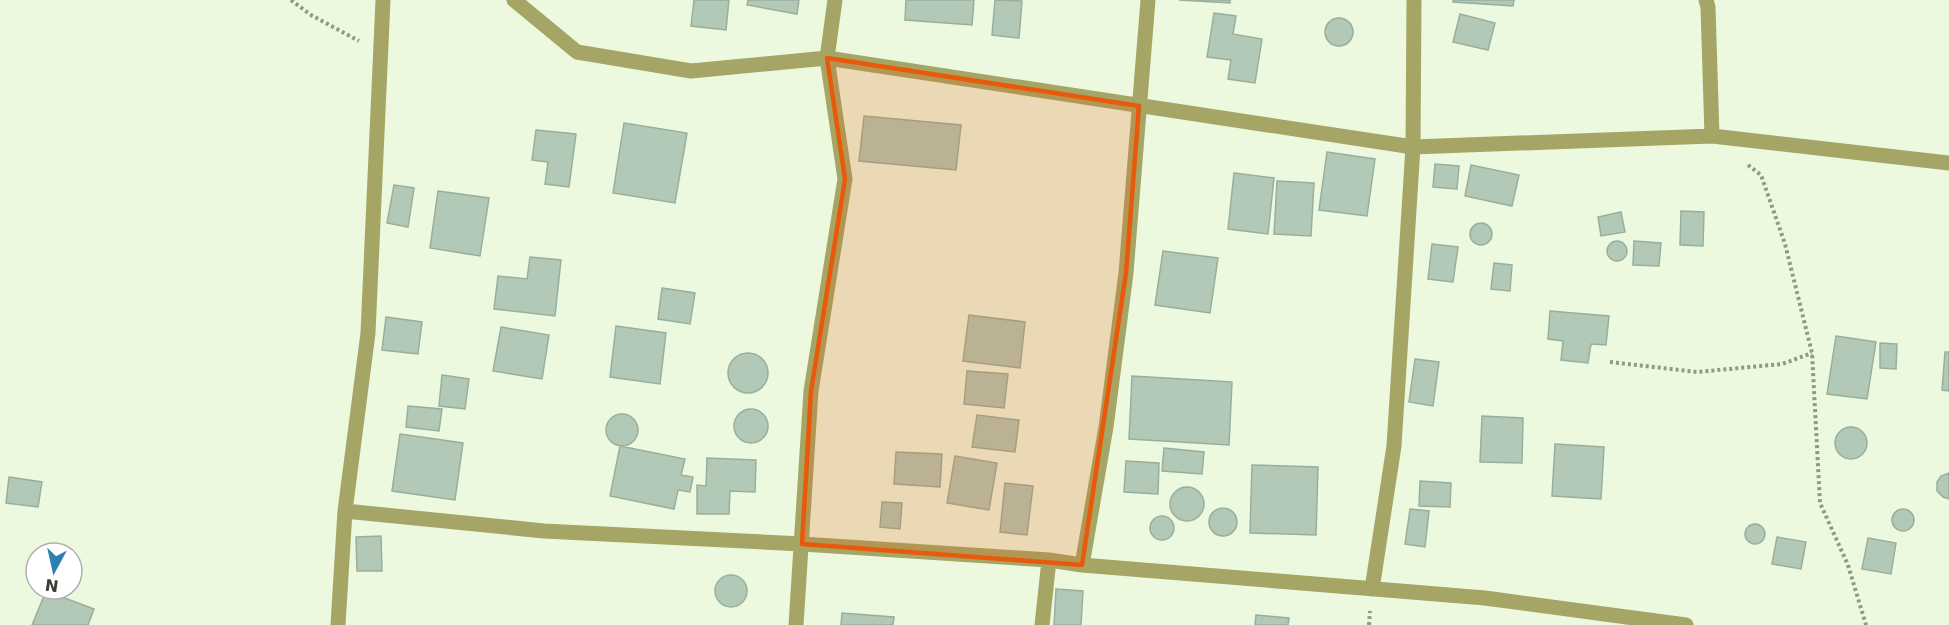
<svg xmlns="http://www.w3.org/2000/svg" width="1949" height="625" viewBox="0 0 1949 625" font-family="'DejaVu Sans',sans-serif">
<style>
.building{fill:#b1c9b6;stroke:#98af9d;stroke-width:1.5}
.lines{fill:none;stroke-linecap:round;stroke-linejoin:round}
.path{stroke:#909987;stroke-width:4;stroke-dasharray:3 3;stroke-linecap:butt}
.minor{stroke:#a5a566;stroke-width:15}
.marked{fill:#e8590c;fill-opacity:0.2;stroke:#e8590c;stroke-width:4.5;stroke-linejoin:round}
</style>
<rect width="100%" height="100%" fill="#ecf9df"/>
<path class="building" d="M694 0H729L726 30 691 26Z
M748 0H799L797 14 747 5Z
M906 0H974L972 25 905 20Z
M995 0 1022 1 1019 38 992 35Z
M1179 0H1230V3Z
M1453 0H1514L1513 6 1453 2Z
M1214 13 1236 16 1233 34 1262 39 1255 83 1228 79 1231 60 1207 57Z
M1460 14 1495 23 1488 50 1453 42Z
M1325 32a14 14 0 1 1 28 0a14 14 0 1 1-28 0Z
M864 116 961 125 956 170 859 161Z
M624 123 687 133 675 203 613 193Z
M536 130 576 134 569 187 545 184 548 162 532 160Z
M1327 152 1375 159 1367 216 1319 210Z
M1435 164 1459 166 1457 189 1433 187Z
M1471 165 1519 175 1512 206 1465 196Z
M1234 173 1274 178 1268 234 1228 229Z
M1277 181 1314 183 1311 236 1274 234Z
M394 185 414 188 408 227 387 223Z
M438 191 489 198 480 256 430 248Z
M1681 211 1704 212 1703 246 1680 245Z
M1621 212 1625 232 1601 236 1598 217Z
M1470 234a11 11 0 1 1 22 0a11 11 0 1 1-22 0Z
M1634 241 1661 243 1659 266 1633 265Z
M1607 251a10 10 0 1 1 20 0a10 10 0 1 1-20 0Z
M1432 244 1458 247 1453 282 1428 279Z
M1163 251 1218 258 1210 313 1155 305Z
M530 257 561 260 555 316 494 309 498 276 527 279Z
M1494 263 1512 265 1510 291 1491 289Z
M662 288 695 293 690 324 658 319Z
M1550 311 1609 316 1606 345 1591 344 1588 363 1561 360 1563 341 1548 339Z
M969 315 1025 322 1020 368 963 361Z
M386 317 422 322 418 354 382 350Z
M616 326 666 333 660 384 610 377Z
M501 327 549 335 542 379 493 371Z
M1836 336 1876 342 1867 399 1827 394Z
M1880 343 1897 344 1896 369 1880 368Z
M1945 352H1949V391L1942 390Z
M728 373a20 20 0 1 1 40 0a20 20 0 1 1-40 0Z
M1415 359 1439 362 1433 406 1409 402Z
M967 371 1008 374 1004 408 964 404Z
M442 375 469 379 465 409 439 406Z
M1132 376 1232 382 1229 445 1129 439Z
M408 406 442 409 439 431 406 427Z
M734 426a17 17 0 1 1 34 0a17 17 0 1 1-34 0Z
M606 430a16 16 0 1 1 32 0a16 16 0 1 1-32 0Z
M977 415 1019 420 1015 452 972 447Z
M1482 416 1523 418 1522 463 1480 462Z
M1835 443a16 16 0 1 1 32 0a16 16 0 1 1-32 0Z
M400 434 463 443 455 500 392 491Z
M1555 444 1604 447 1601 499 1552 496Z
M620 446 685 459 681 475 693 477 690 492 678 490 674 509 610 496Z
M1164 448 1204 452 1202 474 1162 471Z
M896 452 942 454 940 487 894 484Z
M955 456 997 463 989 510 947 503Z
M707 458 756 460 755 492 730 491 729 514H697V485L706 486Z
M1126 461 1159 463 1158 494 1124 492Z
M1252 465 1318 467 1316 535 1250 533Z
M1949 473V499L1943 497 1937 491V482L1941 476Z
M9 477 42 482 38 507 6 503Z
M1420 481 1451 483 1450 507 1419 506Z
M1005 483 1033 486 1027 535 1000 532Z
M1170 504a17 17 0 1 1 34 0a17 17 0 1 1-34 0Z
M882 502 902 503 900 529 880 527Z
M1209 522a14 14 0 1 1 28 0a14 14 0 1 1-28 0Z
M1892 520a11 11 0 1 1 22 0a11 11 0 1 1-22 0Z
M1410 509 1429 511 1425 547 1405 544Z
M1150 528a12 12 0 1 1 24 0a12 12 0 1 1-24 0Z
M1745 534a10 10 0 1 1 20 0a10 10 0 1 1-20 0Z
M381 536 382 571H357L356 537Z
M1777 537 1806 542 1801 569 1772 564Z
M1868 538 1896 543 1891 574 1862 569Z
M715 591a16 16 0 1 1 32 0a16 16 0 1 1-32 0Z
M1056 589 1083 591 1081 625H1054Z
M46 591 94 609 88 625H32Z
M842 613 894 617 893 625H841Z
M1256 615 1289 618 1288 625H1255Z"/>
<g class="lines">
<path class="path" d="M291 0 311 15 359 41
M1748 165 1761 175 1785 244 1812 353 1820 503 1848 565 1866 625
M1610 362 1697 372 1782 364 1812 353
M1369 625 1370 611"/>
<path class="minor" d="M514 0 577 52 691 71 827 58 1413 147 1712 136 1949 163
M1706 0 1708 7 1712 136
M345 511 544 531 802 544 1049 560 1082 565 1485 598 1686 625
M1082 565 1106 427 1126 273 1148 0
M1372 589 1394 446 1413 147 1414 0
M338 625 345 511 368 333 383 0
M796 625 811 391 845 179 827 58 835 0
M1042 625 1049 560"/>
</g>
<path class="marked" d="M827 58 1139 106 1126 273 1082 565 802 544 811 391 845 179Z"/>
<g transform="translate(54 571) rotate(188)"><circle r="28" fill="#ffffff" stroke="#afb1ad" stroke-width="1.5"/>
<path d="M0-4.5L10 22L0 15L-10 22Z" fill="#2a80af"/>
<text y="-9" font-size="16" font-weight="bold" text-anchor="middle" fill="#383d33">N</text>
</g>
</svg>
